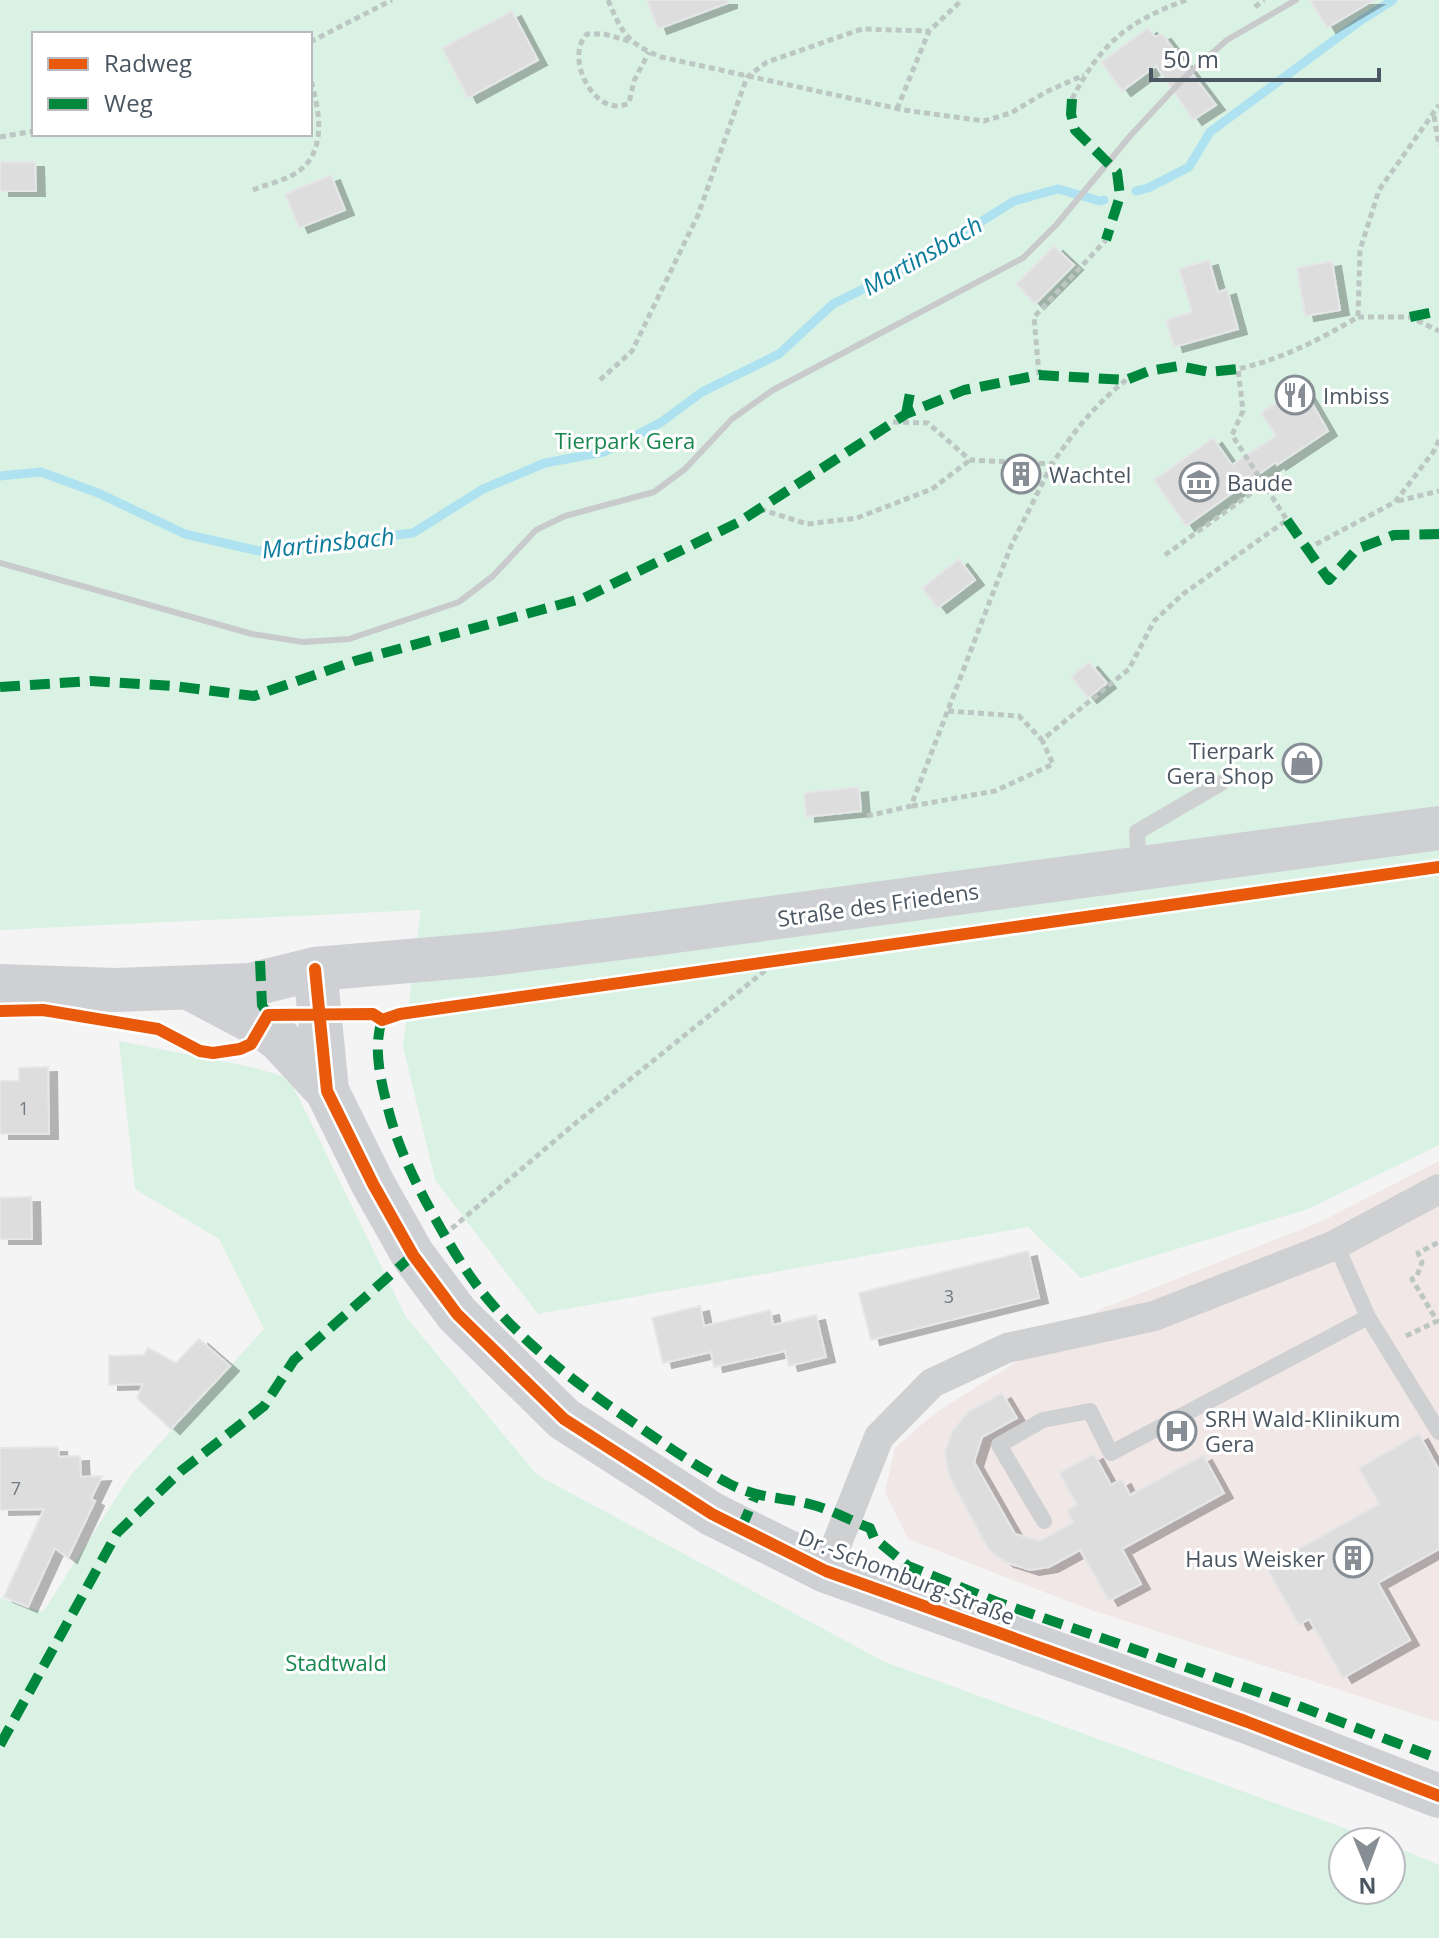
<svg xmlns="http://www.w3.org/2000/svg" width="1439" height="1938" viewBox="0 0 1439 1938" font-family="'Open Sans',sans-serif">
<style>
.medical{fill:#f1e7e6}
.green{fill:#d9f2e3;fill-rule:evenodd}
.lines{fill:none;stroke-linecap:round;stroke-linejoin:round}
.stream{stroke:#aee2f0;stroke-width:9}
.building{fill:#ddddde;stroke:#e5e6e7;stroke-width:2;filter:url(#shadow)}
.path{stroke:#bcc7c4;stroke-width:5;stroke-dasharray:6 4;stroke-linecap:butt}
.lane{stroke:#ced0d2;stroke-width:16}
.street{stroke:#ced0d2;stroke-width:30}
.secondary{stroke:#ced0d4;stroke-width:44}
.rail{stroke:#c9cacc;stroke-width:6}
.quiet{stroke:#00873e;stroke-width:10;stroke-dasharray:20 10;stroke-linecap:butt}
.cycleway-casing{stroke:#fff;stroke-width:17}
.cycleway{stroke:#e8590c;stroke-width:12}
.labels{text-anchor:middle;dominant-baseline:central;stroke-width:6;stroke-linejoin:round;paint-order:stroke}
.number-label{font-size:18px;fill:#707881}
.poi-label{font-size:22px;fill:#4a5661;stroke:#fff;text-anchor:start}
.park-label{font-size:22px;fill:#17864f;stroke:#fff}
.street-label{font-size:22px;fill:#4a5661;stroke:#fff}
.water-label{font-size:24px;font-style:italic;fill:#0c7c9b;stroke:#fff}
</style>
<defs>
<filter id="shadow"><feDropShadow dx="9" dy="5" stdDeviation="0" flood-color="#0004"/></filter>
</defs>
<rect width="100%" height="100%" fill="#f4f4f4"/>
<path class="medical" d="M1439 1161V1722L1085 1608 908 1539 885 1492 895 1448 935 1413 1101 1309 1320 1222Z"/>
<path class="green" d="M0 0H1439V1145L1308 1209 1081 1278 1028 1227 538 1314 435 1180 403 1046 421 910 0 930ZM34 34H310V134H34Z
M119 1041 251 1067 289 1078 406 1317 537 1475 885 1662 1383 1842H1343V1890H1391V1845L1439 1865V1938H0V1598L43 1612 130 1476 264 1329 219 1239 135 1189Z"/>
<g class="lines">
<path class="stream" d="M1136 191 1148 188 1189 167 1210 132 1360 21 1393 0
M0 476 41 472 98 493 185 534 259 551 413 533 483 489 545 463 604 452 660 423 702 392 779 354 833 304 914 264 1014 201 1058 189 1100 201 1104 200"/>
</g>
<path class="building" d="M647 0H728V3L658 29Z
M1310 0H1374L1327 28Z
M512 11 538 60 468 98 442 48Z
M1148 28 1155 37 1162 34 1216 105 1193 120 1156 66 1122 91 1101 62Z
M0 162H35L36 191H0Z
M331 175 345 210 299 228 285 194Z
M1054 246 1074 265 1035 304 1016 284Z
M1209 260 1218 292 1227 289 1238 329 1174 347 1166 320 1192 312 1179 269Z
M1332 261 1340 310 1305 316 1297 268Z
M1302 386 1328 431 1277 465 1276 462 1186 526 1154 480 1213 438 1232 465 1276 436 1261 413Z
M959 559 975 580 938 608 922 588Z
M1089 662 1107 683 1088 698 1071 677Z
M859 787 861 811 806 817 804 793Z
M48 1067 49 1134H0V1081H19V1068Z
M31 1197 32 1239H0V1198Z
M1028 1251 1039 1298 871 1340 859 1293Z
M700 1306 704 1326 770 1310 773 1325 816 1315 826 1357 789 1366 785 1351 714 1367 711 1352 663 1363 652 1318Z
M199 1339 230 1366 171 1429 137 1398 143 1384 109 1385V1356L144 1355 148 1348 176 1363Z
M1002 1393 1017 1418 982 1437 974 1462 1015 1534 1040 1541 1073 1522 1067 1510 1077 1505 1059 1473 1094 1454 1111 1485 1122 1479 1130 1495 1203 1455 1224 1493 1122 1549 1141 1584 1109 1601 1080 1550 1049 1567 1030 1570 1005 1562 988 1549 949 1476 945 1452 953 1430 968 1412Z
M1419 1434 1439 1470V1549L1378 1583 1410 1640 1343 1678 1309 1619 1299 1625 1266 1567 1379 1504 1359 1468Z
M58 1447 59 1457 80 1456 81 1477 102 1476 91 1499 95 1501 68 1558 55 1548 28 1607 4 1597 44 1509 0 1510V1448Z"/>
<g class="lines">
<path class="path" d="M608 0C622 33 627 43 661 57L904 110 984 121 1011 113 1046 92 1084 75
M1255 7 1264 0
M629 41 604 34H587C563 58 596 120 629 103L634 81 649 52
M310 42 392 0
M1072 99C1101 43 1127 22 1186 0
M897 109 929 31 962 0
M1434 116 1439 146
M0 137 34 131
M253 190C267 184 287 180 299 171 329 148 318 106 310 77
M1358 317H1410L1439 331
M1039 375 1034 317 1106 240
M600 380 632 351 698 215 747 77 767 62 862 29 929 31
M893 422 928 423 970 460 1052 464C1075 430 1094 406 1126 380
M1398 501 1439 491
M760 509 807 524 857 518 932 489 970 460
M1307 549 1395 502 1434 451 1439 440
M1165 555 1264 484
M948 711 1019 716 1042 740 1129 669 1154 621 1183 594 1287 520 1232 435 1243 411 1238 369C1282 359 1319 340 1358 317L1360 250 1379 190 1439 105
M912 806 995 791 1053 764 1042 740
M867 816 911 806 1011 546 1052 464
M444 1235 572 1126 777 961
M1406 1336 1437 1321 1412 1279 1417 1276 1422 1262 1418 1253 1439 1242"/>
<path class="lane" d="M1139 867 1137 832 1221 783
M1333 1246 1341 1256 1368 1317 1439 1432
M1044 1521 999 1445 1043 1420 1090 1411 1111 1453 1368 1317"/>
<path class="street" d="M826 1571 879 1437 932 1383 1007 1348 1154 1316 1333 1246 1439 1189"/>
<path class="secondary" d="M315 969 327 1091 373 1184 413 1255 457 1314 564 1419 712 1514 826 1571 1245 1721 1439 1796
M0 986 116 990 250 985 315 969 491 954 653 934 1439 828
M193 990 261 1026 280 1040 327 1091"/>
<path class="rail" d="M0 563 252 634 303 642 349 639 459 602 493 576 536 530 565 516 654 492 685 469 732 419 773 390 1023 258 1057 224 1131 135 1185 77 1227 40 1296 0"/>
<path class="quiet" d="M1072 99 1071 114 1075 130 1117 172 1120 196 1106 240
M1410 317 1439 311
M906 414 910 393
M1287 520 1329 580 1357 549 1394 535 1439 534
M0 687 91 681 173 686 254 696 355 661 584 598 739 522 906 414 964 390 1039 375 1126 380 1149 371 1179 366 1209 372 1238 369
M260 961 262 1005 268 1015
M382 1020C372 1050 382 1086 390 1116 398 1145 411 1173 425 1200 443 1233 462 1268 486 1297 528 1348 580 1386 634 1423 664 1444 694 1465 726 1482 758 1500 781 1496 813 1505 832 1510 851 1521 870 1528L874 1538 908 1566 997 1602 1296 1705 1439 1759
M741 1529 755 1496
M0 1745 117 1533 181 1471 264 1406 294 1360 413 1255"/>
<defs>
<path id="cycleway" d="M315 969 327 1091 373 1184 413 1255 457 1314 564 1419 712 1514 826 1571 1245 1721 1439 1796
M0 1011 43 1010 158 1029 200 1051 213 1053 240 1049 251 1044 268 1015 373 1014 382 1020 400 1014 1439 867"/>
</defs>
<use href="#cycleway" class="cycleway-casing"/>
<use href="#cycleway" class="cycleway"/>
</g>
<defs>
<symbol id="restaurant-ring" viewBox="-11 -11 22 22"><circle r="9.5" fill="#fff" stroke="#868d94" stroke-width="1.5"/><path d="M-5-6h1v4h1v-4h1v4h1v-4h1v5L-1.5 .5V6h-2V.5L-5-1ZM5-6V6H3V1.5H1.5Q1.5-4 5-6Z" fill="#868d94"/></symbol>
<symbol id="building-ring" viewBox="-11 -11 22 22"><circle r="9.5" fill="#fff" stroke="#868d94" stroke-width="1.5"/><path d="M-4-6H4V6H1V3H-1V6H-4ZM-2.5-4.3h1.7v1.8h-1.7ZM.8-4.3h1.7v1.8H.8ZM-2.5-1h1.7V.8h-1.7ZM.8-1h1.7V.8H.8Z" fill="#868d94"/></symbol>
<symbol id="museum-ring" viewBox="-11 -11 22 22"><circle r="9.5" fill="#fff" stroke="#868d94" stroke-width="1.5"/><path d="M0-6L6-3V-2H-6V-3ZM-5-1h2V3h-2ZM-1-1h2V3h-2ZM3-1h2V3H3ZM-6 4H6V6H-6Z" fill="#868d94"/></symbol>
<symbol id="shop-ring" viewBox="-11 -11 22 22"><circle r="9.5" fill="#fff" stroke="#868d94" stroke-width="1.5"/><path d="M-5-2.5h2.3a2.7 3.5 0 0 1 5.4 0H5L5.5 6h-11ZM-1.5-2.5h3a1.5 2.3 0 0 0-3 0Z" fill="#868d94"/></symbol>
<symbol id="hospital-ring" viewBox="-11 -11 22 22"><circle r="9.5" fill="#fff" stroke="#868d94" stroke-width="1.5"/><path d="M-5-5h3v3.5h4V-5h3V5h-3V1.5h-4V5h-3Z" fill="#868d94"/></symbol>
</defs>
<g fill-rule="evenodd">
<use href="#restaurant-ring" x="1273" y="373" width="44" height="44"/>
<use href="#building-ring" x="999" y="452" width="44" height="44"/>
<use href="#museum-ring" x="1177" y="460" width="44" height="44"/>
<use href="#shop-ring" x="1280" y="741" width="44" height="44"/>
<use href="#hospital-ring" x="1155" y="1409" width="44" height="44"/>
<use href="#building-ring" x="1331" y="1536" width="44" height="44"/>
</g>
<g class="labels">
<g class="number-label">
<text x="24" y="1108">1</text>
<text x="949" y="1296">3</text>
<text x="16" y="1488">7</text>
</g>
<g class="poi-label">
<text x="1323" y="395">Imbiss</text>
<text x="1049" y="474">Wachtel</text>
<text x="1227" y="482">Baude</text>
<text x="1274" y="750" text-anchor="end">Tierpark<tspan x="1274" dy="25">Gera Shop</tspan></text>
<text x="1205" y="1418">SRH Wald-Klinikum<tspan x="1205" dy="25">Gera</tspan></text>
<text x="1325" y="1558" text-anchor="end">Haus Weisker</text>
</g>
<g class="park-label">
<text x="625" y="440">Tierpark Gera</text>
<text x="336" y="1662">Stadtwald</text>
</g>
<g class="street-label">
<text transform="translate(878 904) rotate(-8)">Straße des Friedens</text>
<text transform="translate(907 1576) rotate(21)">Dr.-Schomburg-Straße</text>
</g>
<g class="water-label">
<text transform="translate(922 255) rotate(-30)">Martinsbach</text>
<text transform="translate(328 542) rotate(-6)">Martinsbach</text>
</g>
</g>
<rect x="32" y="32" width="280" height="104" fill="#ffffff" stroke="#b7bbc0" stroke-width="2"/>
<rect x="48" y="58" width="40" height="12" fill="#e8590c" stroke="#b7bbc0" stroke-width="2"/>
<text x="104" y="72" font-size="24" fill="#4a5661">Radweg</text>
<rect x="48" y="98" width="40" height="12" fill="#00873e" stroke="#b7bbc0" stroke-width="2"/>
<text x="104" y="112" font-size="24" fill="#4a5661">Weg</text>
<g transform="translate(1367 1866) rotate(179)"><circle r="38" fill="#ffffff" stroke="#b7bbc0" stroke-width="2"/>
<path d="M0-6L14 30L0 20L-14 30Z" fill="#868d94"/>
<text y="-12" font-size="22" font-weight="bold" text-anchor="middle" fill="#4a5661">N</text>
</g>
<path d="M1151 68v12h228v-12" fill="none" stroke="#4a5661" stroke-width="4"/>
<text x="1163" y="68" font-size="24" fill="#4a5661" stroke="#ffffff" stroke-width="6" paint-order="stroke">50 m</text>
</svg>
